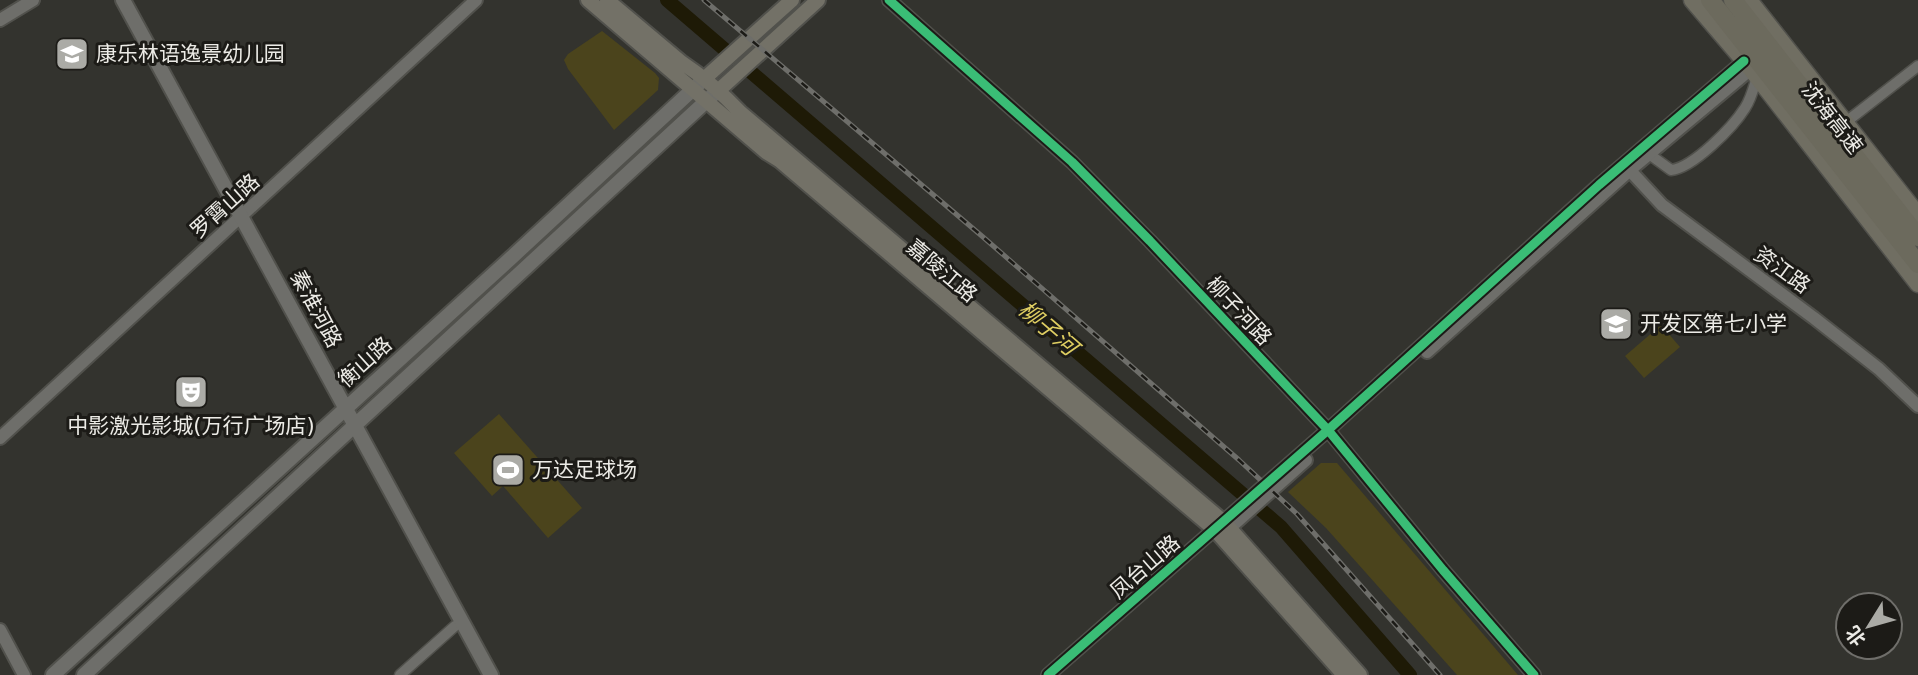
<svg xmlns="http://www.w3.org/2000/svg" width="1918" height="675" viewBox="0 0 1918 675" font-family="'DejaVu Sans','Noto Sans SC',sans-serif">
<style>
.green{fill:#4b441c}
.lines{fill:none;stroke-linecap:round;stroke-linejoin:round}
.river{stroke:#1e1a06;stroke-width:14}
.minor-casing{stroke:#51514c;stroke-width:13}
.tertiary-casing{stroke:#51514c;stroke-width:16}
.secondary-casing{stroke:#51514c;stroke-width:18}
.primary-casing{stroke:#51514c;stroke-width:18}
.trunk-casing{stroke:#51514c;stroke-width:19}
.motorway-casing{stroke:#51514c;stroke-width:21}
.minor{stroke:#6e6e6a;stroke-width:10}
.tertiary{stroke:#6e6e6a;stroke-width:12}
.secondary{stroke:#6e6e6a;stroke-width:14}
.primary{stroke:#737167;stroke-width:14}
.trunk{stroke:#706e62;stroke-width:16}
.motorway{stroke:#6c6a5d;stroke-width:18}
.rail-casing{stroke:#6e6e6a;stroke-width:5}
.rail{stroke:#1c1b17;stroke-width:2.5;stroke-dasharray:8;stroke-linecap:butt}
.cycleway-casing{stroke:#1c1b17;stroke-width:13}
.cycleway{stroke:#3abd76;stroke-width:9}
.labels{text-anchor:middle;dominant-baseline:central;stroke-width:6;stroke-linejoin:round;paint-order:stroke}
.poi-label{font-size:21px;fill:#ecebe6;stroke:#1c1b17;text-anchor:start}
.street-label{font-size:21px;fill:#ecebe6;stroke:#1c1b17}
.water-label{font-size:23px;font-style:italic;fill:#dfce62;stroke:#1c1b17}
</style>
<rect width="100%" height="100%" fill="#33332e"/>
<path class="green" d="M602 31 655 73 659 78 658 90 614 130 568 69 564 60 568 54Z
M1661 325 1680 347 1644 378 1625 356Z
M499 414 582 508 548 538 503 486 492 496 454 453Z
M1321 463H1337L1518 675H1457L1326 528 1288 492Z"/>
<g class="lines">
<path class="river" d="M667 0 1281 527 1410 675"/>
<defs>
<path id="minor" d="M1846 122 1918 66
M1649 154 1671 170C1693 168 1733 127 1745 108 1751 99 1754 87 1757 77
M400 675 455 626"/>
<path id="tertiary" d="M889 0 1072 162 1150 241 1328 430 1443 570 1534 675
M0 20 33 0
M1624 164 1662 205 1814 318 1879 369 1918 406
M1427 352 1630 170 1751 69
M0 438 476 0
M1223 534 1306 460
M0 630 24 675
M1048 675 1328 430 1599 185 1744 61"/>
<path id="secondary" d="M123 0 491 675
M53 675 511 258 704 79
M84 675 714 94"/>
<path id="primary" d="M588 0 766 152 779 160 1215 530 1344 675
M607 0 681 62C702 76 723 94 740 112L1224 522 1360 675
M704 79 792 0
M718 91 818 0"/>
<path id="trunk" d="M1692 0 1751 69 1918 284
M1749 0 1918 215"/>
<path id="motorway" d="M1710 0 1918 264
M1733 0 1918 237"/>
</defs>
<use href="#minor" class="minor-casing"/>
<use href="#tertiary" class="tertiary-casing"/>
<use href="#secondary" class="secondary-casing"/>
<use href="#primary" class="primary-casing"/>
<use href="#trunk" class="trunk-casing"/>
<use href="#motorway" class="motorway-casing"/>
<use href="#minor" class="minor"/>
<use href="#tertiary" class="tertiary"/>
<use href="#secondary" class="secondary"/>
<use href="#primary" class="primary"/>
<use href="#trunk" class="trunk"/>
<use href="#motorway" class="motorway"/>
<defs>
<path id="rail" d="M704 0 983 237 1239 460 1297 514 1440 675"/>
</defs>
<use href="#rail" class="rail-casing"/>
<use href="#rail" class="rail"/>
<defs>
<path id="cycleway" d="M889 0 1072 162 1150 241 1328 430 1443 570 1534 675
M1048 675 1328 430 1599 185 1744 61"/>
</defs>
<use href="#cycleway" class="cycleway-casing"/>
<use href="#cycleway" class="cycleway"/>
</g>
<defs>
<symbol id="school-square" viewBox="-11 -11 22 22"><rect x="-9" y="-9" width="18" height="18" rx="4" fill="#ababa6" stroke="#1c1b17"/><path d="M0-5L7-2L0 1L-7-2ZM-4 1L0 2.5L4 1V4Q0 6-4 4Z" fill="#fff"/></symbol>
<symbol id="theatre-square" viewBox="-11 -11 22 22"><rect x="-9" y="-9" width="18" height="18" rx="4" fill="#ababa6" stroke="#1c1b17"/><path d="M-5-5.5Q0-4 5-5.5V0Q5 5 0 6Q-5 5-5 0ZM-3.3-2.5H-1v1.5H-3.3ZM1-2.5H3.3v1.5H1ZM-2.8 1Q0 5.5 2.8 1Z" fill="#fff"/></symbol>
<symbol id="stadium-square" viewBox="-11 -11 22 22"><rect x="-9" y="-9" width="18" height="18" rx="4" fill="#ababa6" stroke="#1c1b17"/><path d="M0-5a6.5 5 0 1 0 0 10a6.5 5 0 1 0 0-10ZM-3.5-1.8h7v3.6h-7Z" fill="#fff"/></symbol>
</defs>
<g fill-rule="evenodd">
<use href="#school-square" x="53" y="35" width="38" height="38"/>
<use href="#school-square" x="1597" y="305" width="38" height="38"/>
<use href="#theatre-square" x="172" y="373" width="38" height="38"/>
<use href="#stadium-square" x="489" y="451" width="38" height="38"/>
</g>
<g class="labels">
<g class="poi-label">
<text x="96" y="54">康乐林语逸景幼儿园</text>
<text x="1640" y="324">开发区第七小学</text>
<text x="191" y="426" text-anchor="middle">中影激光影城(万行广场店)</text>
<text x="532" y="470">万达足球场</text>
</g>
<g class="street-label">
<text transform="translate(1832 118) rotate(52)">沈海高速</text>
<text transform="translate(225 206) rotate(-42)">罗霄山路</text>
<text transform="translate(1782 270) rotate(36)">资江路</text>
<text transform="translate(942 271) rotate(40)">嘉陵江路</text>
<text transform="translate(316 309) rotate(62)">秦淮河路</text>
<text transform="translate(1239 311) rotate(47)">柳子河路</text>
<text transform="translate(365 362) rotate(-42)">衡山路</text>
<text transform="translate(1145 567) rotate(-41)">凤台山路</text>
</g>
<g class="water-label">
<text transform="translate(1048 328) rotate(41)">柳子河</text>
</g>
</g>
<g transform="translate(1869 626) rotate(233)"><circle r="33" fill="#1c1b17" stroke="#6f6e6a" stroke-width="2"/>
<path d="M0-5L12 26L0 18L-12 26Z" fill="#ababa6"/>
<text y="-10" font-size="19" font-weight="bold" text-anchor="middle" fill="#ecebe6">北</text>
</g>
</svg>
